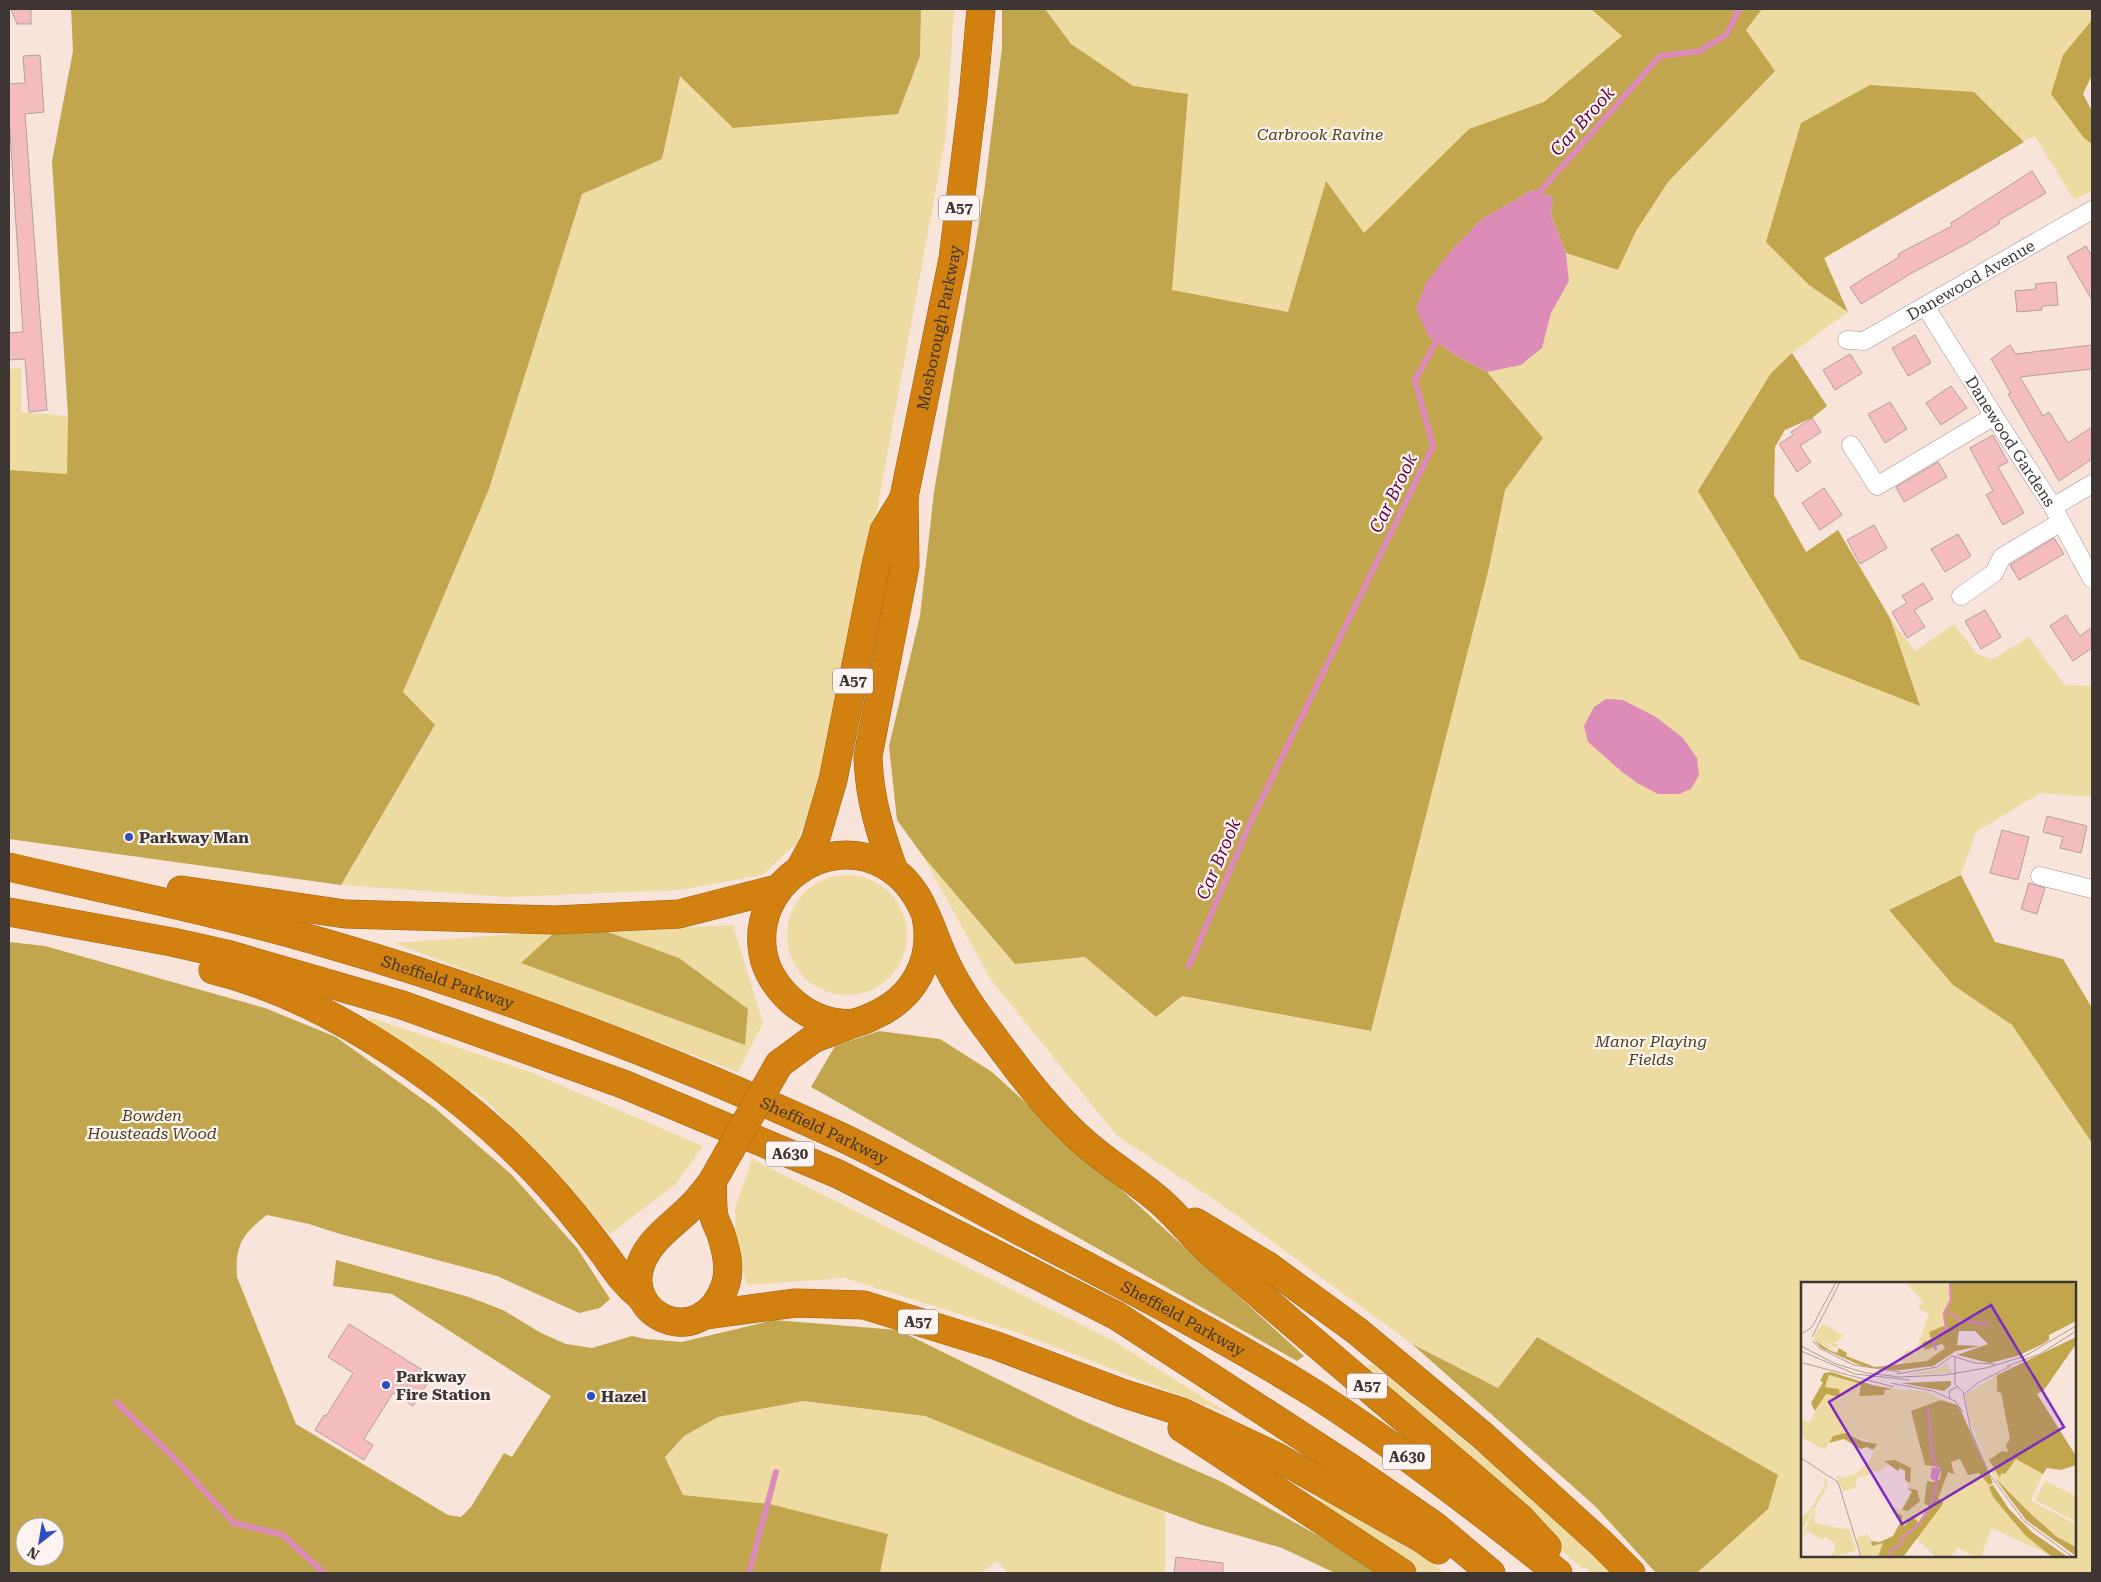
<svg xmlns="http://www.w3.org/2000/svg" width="2101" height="1582" viewBox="0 0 2101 1582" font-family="'Roboto Serif',serif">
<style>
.green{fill:#eddba2;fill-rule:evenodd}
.forest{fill:#c1a64e;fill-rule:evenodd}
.water{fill:#dc8cb7}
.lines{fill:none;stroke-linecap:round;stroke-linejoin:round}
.stream{stroke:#dc8cb7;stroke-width:6}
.building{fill:#f5bcc0;stroke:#b39e9f}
.street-casing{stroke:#a7938c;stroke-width:19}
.highway-casing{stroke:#9e661c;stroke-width:29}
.street{stroke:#fff;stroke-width:18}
.highway{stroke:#d2800f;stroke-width:28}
.highway-bridge-casing{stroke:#9e661c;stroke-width:29;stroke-linecap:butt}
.highway-bridge{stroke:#d2800f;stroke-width:28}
.poi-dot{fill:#2f4ebf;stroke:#fdf4f1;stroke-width:2}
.labels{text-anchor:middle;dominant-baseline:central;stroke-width:4.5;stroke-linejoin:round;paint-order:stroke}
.shield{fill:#fdf4f1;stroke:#776f6c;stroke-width:1}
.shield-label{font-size:15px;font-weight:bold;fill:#3e3633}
.park-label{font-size:16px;font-style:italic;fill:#4d411c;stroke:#fdf4f1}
.street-label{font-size:16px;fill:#3e3633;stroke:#fdf4f1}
.poi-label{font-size:16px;font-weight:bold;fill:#3e3633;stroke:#fdf4f1;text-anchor:start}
.water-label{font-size:18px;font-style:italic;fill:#640045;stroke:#fdf4f1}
.inset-river{fill:none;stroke:#dc8cb7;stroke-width:2.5}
.inset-road{fill:none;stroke:#ae9e98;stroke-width:1}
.view{fill:#7b2cbf;fill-opacity:0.15;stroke:#7b2cbf;stroke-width:2.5}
.inset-edge{fill:none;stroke:#3e3633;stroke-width:2.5}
</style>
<rect width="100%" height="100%" fill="#f9e4dc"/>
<path class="green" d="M921 9H954L946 134 854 636 826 770 796 844 762 875 679 890 508 897 341 885 435 726 403 692 489 489 582 194 662 159 680 76 920 56Z
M1019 9H2092V71L2081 93 2092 114V191L2074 200 2035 136 2023 141 1798 274 1809 285 1848 312 1792 353 1771 373 1698 491 1920 706 1890 618 1915 651 1954 624 1977 654 1993 659 2029 637 2065 685 2092 686V797L2040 793 1976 832 1961 875 1889 910 1953 985 2012 1025 2092 1143V1573H1697L1768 1509 1536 1337 1498 1388 1412 1344 1218 1202 1117 1136 991 980 923 856 1015 964 1085 957 1156 1017 1182 996 1370 1031 1489 568 1505 490 1543 438 1487 372 1521 365 1542 348 1551 313 1569 281 1566 253 1618 270 1636 231 1668 182 1707 141 1288 312 1232 301 1170 300 1188 95 1125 86ZM1802 1283H2075V1556H1802Z
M21 368V412L68 416 67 475 9 470V369Z
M787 935a60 60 0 1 1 120 0a60 60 0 1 1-120 0Z
M733 925 763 1023 738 1072 394 943 556 931 522 963 745 1045 748 1009 679 958 608 932Z
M369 1017 525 1070 703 1146 675 1185 610 1234 485 1099 371 1029Z
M752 1159 1112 1340 1231 1415 1016 1332 845 1278 747 1285 736 1248 735 1209Z
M1372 1364 1517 1484 1612 1573H1592L1586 1568H1581L1363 1368Z
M803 1401 925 1416 1165 1512V1573H1008L997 1561 981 1573H880L888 1534 770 1504 683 1495 665 1456 684 1436 718 1417Z
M1318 1499H1323L1422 1556 1445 1573H1420L1377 1542 1316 1503Z"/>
<path class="forest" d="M71 9H921L920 56 898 114 733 128 680 76 662 159 582 194 489 489 403 692 435 725 341 885 9 839V470L67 474 68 416 52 161 73 51Z
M1002 9H1045L1071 44 1133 86 1188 94 1172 290 1288 312 1326 181 1364 233 1469 129 1544 102 1622 36 1591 9H1762L1746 30 1775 71 1668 182 1636 231 1618 270 1566 253 1551 215 1553 197 1532 190 1482 219 1450 252 1428 336 1455 355 1487 372 1543 438 1505 490 1489 568 1371 1031 1182 996 1156 1017 1085 957 1015 964 923 856 897 820 889 746 920 616 934 492 984 193 1002 48Z
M2092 20V75L2083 94 2092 111V144L2084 138 2051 94 2063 55Z
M1870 85 1974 92 2024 142 1824 258 1848 312 1809 285 1766 242 1801 123Z
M1792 353 1827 406 1812 418 1785 430 1775 447 1774 495 1806 552 1838 530 1890 618 1920 706 1800 659 1698 491 1771 373Z
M1961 875 1995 942 2063 959 2092 1008V1143L2012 1025 1953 985 1889 910Z
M556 931 608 932 679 958 748 1009 745 1045 521 963Z
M9 942 45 946 265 1008 336 1037 435 1108 511 1174 577 1248 610 1299 600 1308 579 1313 497 1276 340 1234 309 1224 267 1215C242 1234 235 1245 237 1277L296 1424 448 1515 461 1517 471 1507 504 1453 512 1457 551 1396 392 1294 333 1286 336 1260 469 1297 503 1310 541 1333 566 1344 592 1348 632 1336 646 1339 682 1342 774 1320 898 1330 1077 1418 1222 1482 1319 1536 1377 1573H1335L1282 1548 1202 1525 1115 1493 925 1416 803 1401 718 1417 684 1436 665 1457 683 1495 770 1504 888 1534 880 1573H9ZM25 1527H55V1557H25Z
M879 1031 940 1039 992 1072 1304 1356 1297 1361 811 1087 835 1046Z
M1537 1337 1778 1475 1768 1509 1697 1573H1656L1595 1506 1412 1344 1498 1388Z"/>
<path class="water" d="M1532 190 1553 197 1551 215 1566 253 1569 281 1551 313 1542 348 1521 365 1487 372 1455 355 1428 336 1416 308 1426 283 1450 252 1482 219Z
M1606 699 1623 700 1656 717 1683 738 1697 758 1699 775 1691 789 1679 794H1658L1639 784 1622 772 1588 742 1584 726 1594 707Z"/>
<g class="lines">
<path class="stream" d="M1535 197 1660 56 1700 51 1727 34 1739 9
M1189 966 1252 819 1433 446 1415 380 1440 335
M116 1402 172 1456 234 1523 283 1535 324 1573
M749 1573 776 1472"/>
</g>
<path class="building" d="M11 9H31V24H17Z
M40 55 44 112 25 114 47 410 29 412 25 359 9 360V333L23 332 9 117V84L25 83 23 56Z
M2032 171 2046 193 1998 221 2000 223 1968 243 1912 273 1861 304 1850 287 1899 257 1898 254 1952 226 1951 223Z
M2086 246 2092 256V300L2067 257Z
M2056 282 2058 305 2042 306V310L2017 312 2015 291 2036 289 2035 284Z
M1915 335 1931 363 1908 376 1892 348Z
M2010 345 2016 354 2092 345V369L2020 377 2043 416 2049 412 2068 443 2092 427V459L2059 481 2008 394 2011 393 1991 359Z
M1850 354 1862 373 1835 390 1823 370Z
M1951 386 1967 408 1941 425 1926 403Z
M1890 402 1907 429 1885 443 1868 414Z
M1812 418 1821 432 1800 446 1811 462 1797 472 1779 444 1793 435 1791 432Z
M1993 435 2008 462 1998 467 2024 513 2003 525 1986 495 1993 491 1970 448Z
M1938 462 1947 477 1904 502 1896 487Z
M1824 488 1842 515 1820 530 1802 503Z
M1874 525 1887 548 1860 564 1847 540Z
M1958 534 1971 556 1945 572 1931 549Z
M2054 538 2064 554 2019 580 2010 565Z
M1923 583 1933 599 1914 610 1925 627 1907 638 1892 612 1907 603 1902 596Z
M1985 610 2001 637 1981 649 1965 621Z
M2066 615 2080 636 2092 627V648L2073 661 2050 626Z
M2047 816 2087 826 2081 853 2060 848 2063 837 2043 832Z
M2002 830 2029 837 2018 880 1990 873Z
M2029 883 2045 888 2037 914 2021 909Z
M349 1324 432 1376 413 1406 393 1393 364 1439 373 1445 364 1460 315 1430 324 1415 326 1416 353 1373 328 1357Z
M1176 1557 1223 1563V1573H1174Z"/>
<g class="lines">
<defs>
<g id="street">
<path id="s1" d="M1925 306 1994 416 2053 507 2092 579"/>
<path id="s2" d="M1847 340 1864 341 2092 210"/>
<path d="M1851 445 1877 486 1994 416"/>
<path d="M2053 507 2092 484"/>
<path d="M1961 596 1994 573 2002 557 2061 522"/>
<path d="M2040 876 2092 889"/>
</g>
<g id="highway">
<path id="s3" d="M9 867C115 892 223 913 328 944 501 994 673 1060 837 1135 899 1164 959 1199 1020 1231 1119 1283 1220 1335 1315 1394 1400 1449 1479 1510 1558 1573"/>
<path d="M801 867 815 841 833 780 876 565 884 531 904 498"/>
<path id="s4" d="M894 871C880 833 869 797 868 756L905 566 904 497 953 259 973 97 981 9"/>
<path d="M181 890 345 914 555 920 679 914 777 889"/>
<path d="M9 912 172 942 230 955 402 1005 623 1084 838 1174 1117 1316 1358 1473 1435 1526 1491 1573"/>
<path d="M926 916C935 960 914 998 873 1016 867 1019 860 1022 853 1023 813 1028 769 991 763 953 751 886 825 832 885 865 925 888 929 931 949 969 964 999 986 1027 1007 1055 1030 1086 1055 1117 1085 1143 1109 1164 1137 1181 1161 1202 1180 1219 1196 1240 1215 1256 1316 1345 1419 1430 1520 1518L1547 1547"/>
<path d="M213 970C334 999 467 1095 549 1186 567 1206 583 1226 599 1247 613 1265 622 1282 640 1296"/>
<path d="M779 1064 813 1039 855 1023"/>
<path d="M712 1182C713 1193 712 1206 714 1216 715 1222 719 1228 721 1234 726 1250 731 1269 725 1286 701 1353 619 1316 642 1261 651 1238 676 1223 693 1205 700 1198 706 1190 712 1182Z"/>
<path d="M1195 1222 1268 1266 1357 1331 1482 1435 1601 1543 1631 1573"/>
<path d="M705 1315 796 1303 864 1305 997 1346 1122 1393 1182 1412 1275 1456 1421 1538 1438 1550"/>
<path d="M1182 1428 1402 1573"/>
</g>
</defs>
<use href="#street" class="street-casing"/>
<use href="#highway" class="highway-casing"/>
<use href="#street" class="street"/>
<use href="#highway" class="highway"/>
<defs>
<path id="highway-bridge" d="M712 1182 779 1064"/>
</defs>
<use href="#highway-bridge" class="highway-bridge-casing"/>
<use href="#highway-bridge" class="highway-bridge"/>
</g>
<g class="poi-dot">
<circle cx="129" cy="837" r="5"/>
<circle cx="386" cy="1385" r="5"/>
<circle cx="591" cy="1396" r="5"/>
</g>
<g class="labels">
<g class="shield">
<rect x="939" y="195.5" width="40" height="25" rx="4"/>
<rect x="833" y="668.5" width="40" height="25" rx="4"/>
<rect x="766" y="1141.5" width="48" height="25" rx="4"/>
<rect x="898" y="1309.5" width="40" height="25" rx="4"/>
<rect x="1347" y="1373.5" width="40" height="25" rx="4"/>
<rect x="1383" y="1444.5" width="48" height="25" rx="4"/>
</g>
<g class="shield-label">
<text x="959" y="208">A57</text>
<text x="853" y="681">A57</text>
<text x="790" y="1154">A630</text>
<text x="918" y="1322">A57</text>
<text x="1367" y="1386">A57</text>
<text x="1407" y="1457">A630</text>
</g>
<g class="park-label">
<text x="1320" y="134">Carbrook Ravine</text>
<text x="1651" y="1041">Manor Playing<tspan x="1651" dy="18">Fields</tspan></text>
<text x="152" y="1115">Bowden<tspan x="152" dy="18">Housteads Wood</tspan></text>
</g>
<g class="street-label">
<text stroke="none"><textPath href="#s2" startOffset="140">Danewood Avenue</textPath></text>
<text stroke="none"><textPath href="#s4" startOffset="554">Mosborough Parkway</textPath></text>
<text stroke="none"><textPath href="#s1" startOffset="160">Danewood Gardens</textPath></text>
<text stroke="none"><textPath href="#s3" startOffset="454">Sheffield Parkway</textPath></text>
<text stroke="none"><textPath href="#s3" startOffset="859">Sheffield Parkway</textPath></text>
<text stroke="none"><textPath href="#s3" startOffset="1264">Sheffield Parkway</textPath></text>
</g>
<g class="poi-label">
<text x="139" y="837">Parkway Man</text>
<text x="396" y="1376">Parkway<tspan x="396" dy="18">Fire Station</tspan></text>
<text x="601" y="1396">Hazel</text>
</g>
<g class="water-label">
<text transform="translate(1582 121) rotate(-48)">Car Brook</text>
<text transform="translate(1393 493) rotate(-64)">Car Brook</text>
<text transform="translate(1218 859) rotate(-67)">Car Brook</text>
</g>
</g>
<g transform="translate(1801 1282)">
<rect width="275" height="275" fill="#f9e4dc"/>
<path d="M104 0H148L149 19 143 33 145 43 129 50 134 65 144 64 142 69 126 79 103 83 99 76 106 68 114 71 128 32 116 25 122 20ZM22 42 42 53 37 60H33L37 63 35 66 21 58 36 71 14 58 13 53ZM146 81 151 91 103 93 139 86ZM28 93 60 102 57 111 92 107 124 109 152 122 140 118 122 170 124 183 131 185 125 213 133 217 149 181 159 176 172 190H184L203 225 254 275 190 246 180 275H173L158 266 149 275H135L114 255 103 275H61L55 256 67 252 72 264 92 254 99 241V234L91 230 94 225 100 228 112 207 106 206 110 186 83 180 89 185 86 184 77 190 72 188 68 193 56 196 54 206 42 209 35 193 41 196 56 191 69 178 75 162 44 151 32 154 24 168 0 155V138L8 141 25 111 39 114 35 106 24 105ZM196 93 209 157 207 171 201 169 189 178 190 183 199 195 200 190 204 192 215 177 242 192 230 219 275 242V265L256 255 231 233 193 195 184 178 168 136 164 113ZM23 192 27 203 0 250V235L9 228 17 214 24 203ZM244 199 275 214V240L234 218ZM15 225 13 240 41 247 48 246 55 269 28 275 34 270V261L24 255 21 258 6 249 0 256Z" fill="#eddba2"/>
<path d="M148 0H271L275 3V39L248 53V58L242 62 216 74 189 81 156 73 187 62 174 49H158L156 63 179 64 155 69 132 84 100 88H90L61 84 20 66 13 58 30 69 36 71 38 66 46 71 45 74 74 85 126 79 144 66 141 62 124 68 121 61 130 57 128 50 145 43 143 33 149 19ZM275 55V62L243 108 236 112 275 174V183L260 188 246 186 242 192 215 177 204 192 200 191 199 196 188 178 201 169 207 170 205 163 209 157 200 111 196 109V93ZM30 90 71 103 92 107 84 108 83 113 58 114 60 102 28 93 24 105 38 107 39 115 25 112 14 129 10 121 22 100 19 99 23 91ZM150 99V103L143 109 100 101ZM140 118 156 123 160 129 192 201 188 203 178 191 167 193 159 177 150 180 153 192 147 190 137 217 142 218V222L102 275H77L82 261 71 264 70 259 79 260 92 254 99 241 98 234 91 230 101 233V242L104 244 111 234 119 242 127 229V223L123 222 126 199 134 200 139 197 140 189 138 185 124 183 110 129ZM44 151 61 159 76 162 72 168 66 165 60 167 43 157 28 161 32 154ZM94 178 110 186 109 201 104 198V189L99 186 97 189 83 179ZM193 195 231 233 256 255 275 265V274L225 238ZM192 203 208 227 232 251 267 275H251L224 253 192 215 188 205ZM106 206 116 208 119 219 107 229 101 228 111 210Z" fill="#c1a64e"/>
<path d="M131 185 140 187 136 201 129 196Z" fill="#dc8cb7"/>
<path class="inset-river" d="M147 29 158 38 189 43M135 68 132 59 145 46 143 31 150 18 149 0M127 126 132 177 137 186M89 275 90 268 101 262V256L117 243 129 225 136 200"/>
<path class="inset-road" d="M2 51 11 45 35 0M11 55 39 0M12 59 18 66 53 83 99 90M0 64 35 82 65 91 99 95 144 93 185 86 224 74 275 44M0 69 54 92 109 98M154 75V102L162 110 170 149 189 193 223 239 272 275M2 81 93 105M206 84 239 72 275 49M96 92 136 85 151 74 174 81 194 82M90 101 132 109 154 119 162 130M162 113 178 100 210 84M149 117 148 109 156 105M0 176 37 200 60 275"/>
<path class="view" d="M190 23 263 145 101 242 28 120Z"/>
<rect width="275" height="275" class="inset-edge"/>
</g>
<rect width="2101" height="1582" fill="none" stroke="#3e3633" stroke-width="20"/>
<g transform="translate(40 1542) rotate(211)"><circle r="24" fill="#fdf4f1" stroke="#b1a8a5"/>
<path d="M0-4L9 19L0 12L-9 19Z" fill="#2f4ebf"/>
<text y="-8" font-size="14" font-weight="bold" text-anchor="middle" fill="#3e3633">N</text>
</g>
</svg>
